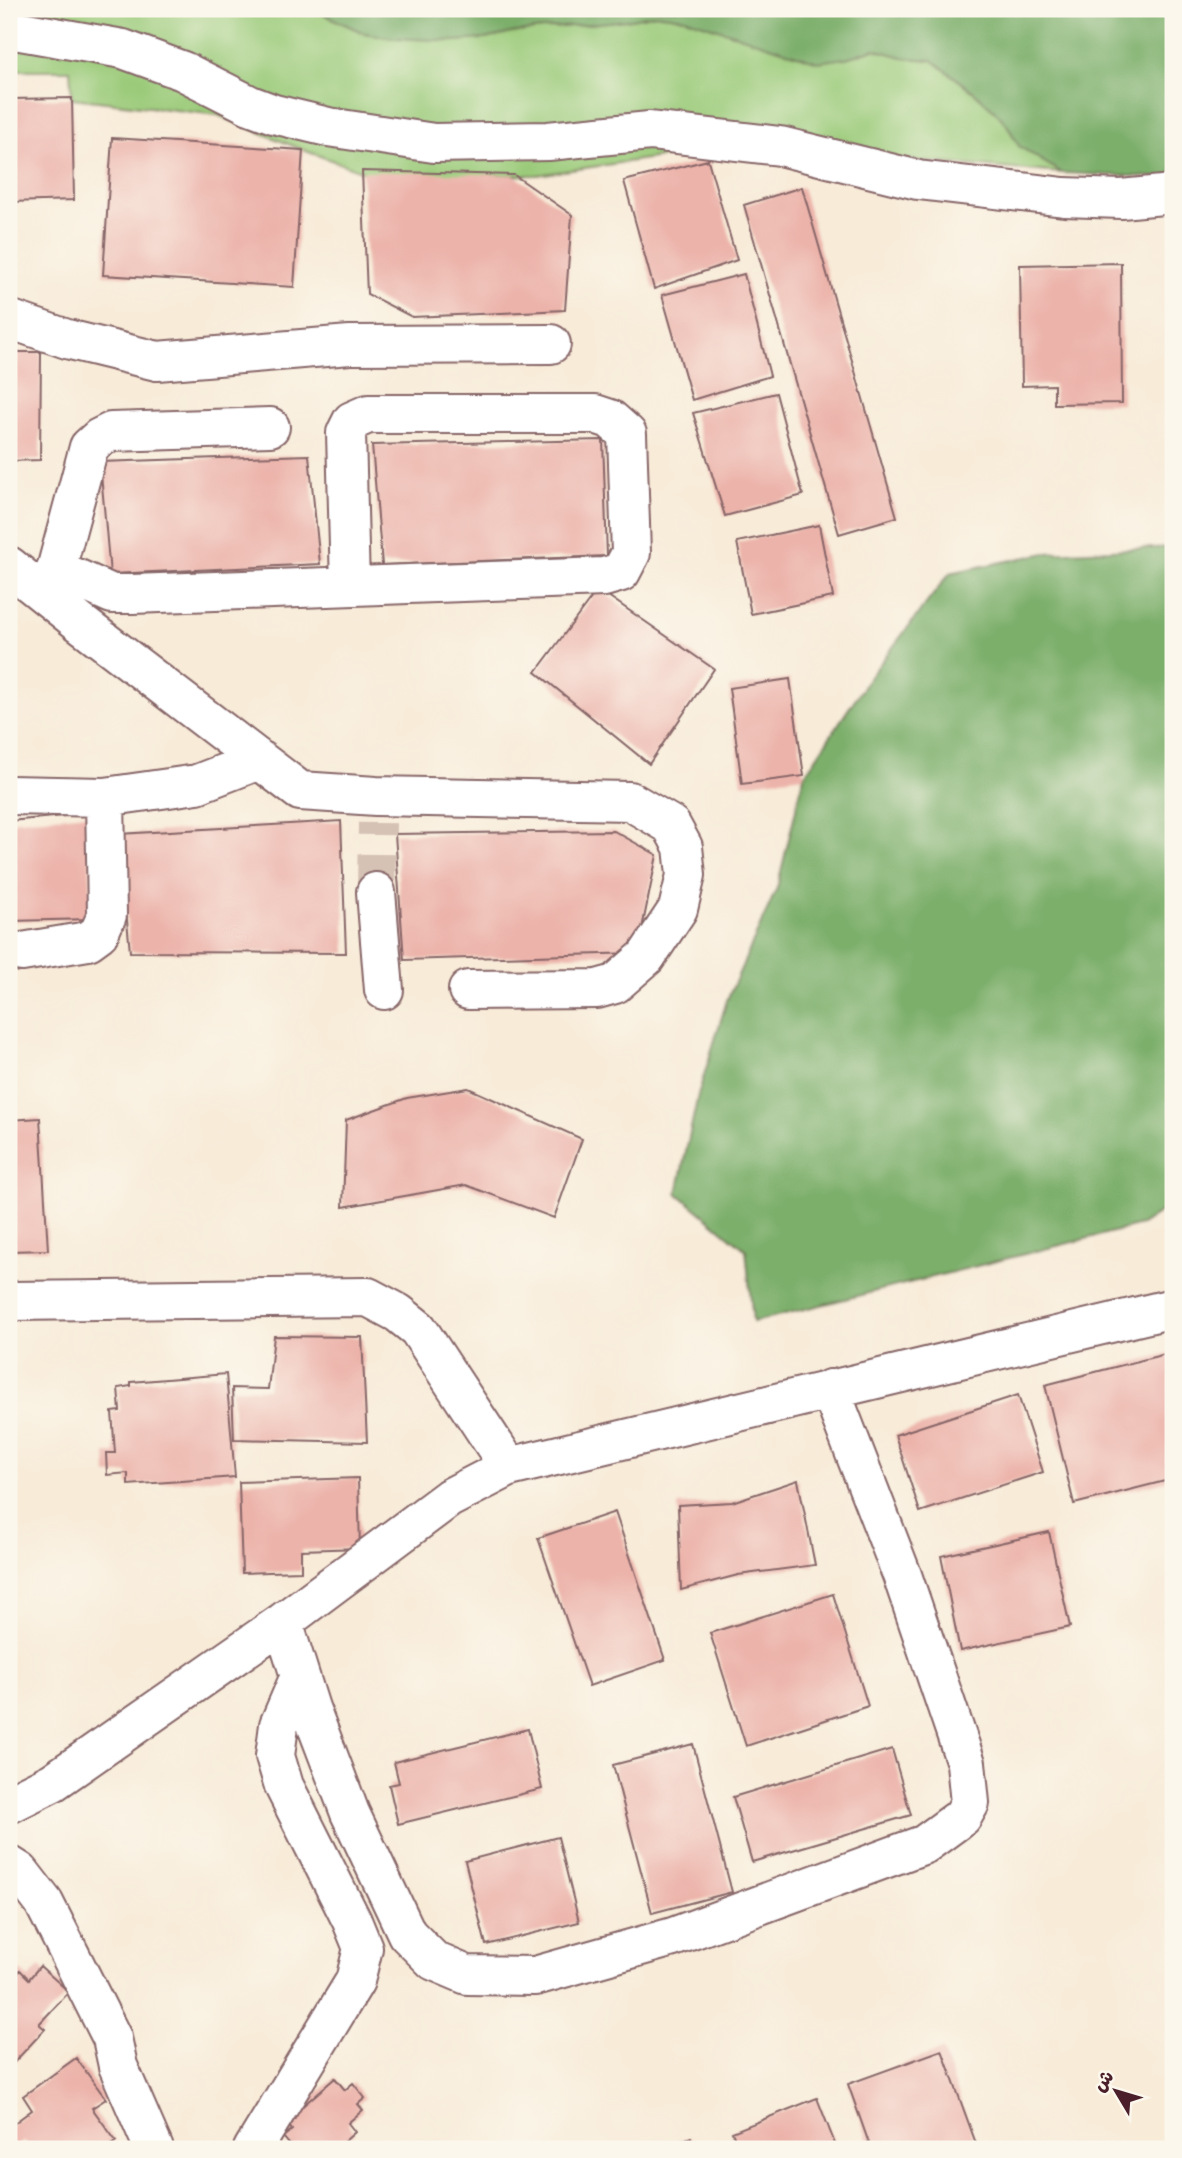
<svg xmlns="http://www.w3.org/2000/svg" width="1182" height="2158" viewBox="0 0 1182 2158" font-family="'Gochi Hand','Playpen Sans Arabic',sans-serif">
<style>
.green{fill:#9bcb7a;stroke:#727552;stroke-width:2}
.forest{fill:#7caf6a;stroke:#63674a;stroke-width:2}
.building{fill:#ecb3aa}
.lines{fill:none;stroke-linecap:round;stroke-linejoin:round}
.minor-tunnel{stroke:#d5c2b5;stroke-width:38;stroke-dasharray:38 19;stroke-linecap:butt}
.minor-casing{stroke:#876668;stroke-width:42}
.minor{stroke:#fff;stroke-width:38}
</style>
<rect width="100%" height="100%" fill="#fbf7ec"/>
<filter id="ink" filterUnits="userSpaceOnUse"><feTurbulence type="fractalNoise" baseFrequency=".0143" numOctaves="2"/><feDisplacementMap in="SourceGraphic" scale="14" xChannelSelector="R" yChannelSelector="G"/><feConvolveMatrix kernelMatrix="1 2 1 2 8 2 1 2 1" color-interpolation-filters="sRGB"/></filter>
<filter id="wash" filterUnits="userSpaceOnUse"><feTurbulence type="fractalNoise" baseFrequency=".00686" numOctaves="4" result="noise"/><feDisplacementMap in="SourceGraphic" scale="28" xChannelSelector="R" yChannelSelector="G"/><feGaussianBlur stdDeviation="1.57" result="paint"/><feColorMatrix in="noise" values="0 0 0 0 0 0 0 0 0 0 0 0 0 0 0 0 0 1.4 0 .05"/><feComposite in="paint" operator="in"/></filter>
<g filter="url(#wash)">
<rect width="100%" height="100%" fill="#f8ebd8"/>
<path class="green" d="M9 9H312L364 33 394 38 485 39 516 32 626 20 656 14 685 18 760 42 846 58 874 49 906 58 933 60 974 92 994 110 1006 123 1019 146 1062 173 736 146 537 175 378 177 303 150 218 115 72 98 70 70H9Z"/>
<path class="forest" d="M312 9H1173V178L1062 173 1019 146 1006 123 994 110 974 92 932 60 906 58 874 49 846 58 818 62 685 18 656 14 626 20 516 32 485 39 455 41 394 38 364 33Z
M1173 547V1204L1141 1225 753 1322 746 1250 677 1193 698 1095 727 1000 777 888 804 776 869 678 950 573 1046 553Z"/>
<g id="blocks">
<path class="building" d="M72 98 74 200 9 202V99Z
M112 138 303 150 294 287 103 275Z
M708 160 737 260 654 289 624 181Z
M362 171 514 175 572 215 565 310 412 317 367 294Z
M802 187 897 517 839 534 744 205Z
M1121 263 1122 403 1054 404V385L1022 386 1020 265Z
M744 274 770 376 692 400 662 295Z
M9 352H41L40 460 9 461Z
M776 393 803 495 725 516 693 413Z
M603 440 607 556 382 565 372 445Z
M309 455 320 564 110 574 100 462Z
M819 525 833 597 751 614 737 542Z
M598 589 714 669 649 764 536 672Z
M790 679 804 776 742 784 729 688Z
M88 814 92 919 9 921V821Z
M341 821 346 953 130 952 119 834Z
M614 831 657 855 637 953 404 960 395 834Z
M468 1088 582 1139 554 1218 466 1185 343 1207 346 1120 407 1098Z
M40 1118 48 1250 9 1251V1120Z
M274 1336 362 1337 367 1442 234 1439 232 1388 268 1389Z
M1173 1352V1479L1074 1504 1045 1385Z
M226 1374 235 1477 128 1485V1473L107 1475 106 1453H115L112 1412 120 1411 118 1388 131 1386V1382Z
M1018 1395 1043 1472 920 1512 895 1435Z
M358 1478 360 1548 301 1550V1571L242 1573 239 1482Z
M798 1480 815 1565 738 1575 681 1590 678 1505 732 1502Z
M615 1512 665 1660 589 1686 538 1538Z
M1049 1532 1070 1627 960 1651 941 1556Z
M833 1594 868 1706 746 1746 710 1633Z
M528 1729 542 1789 398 1824 389 1785 399 1783 394 1762Z
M693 1744 732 1892 652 1913 613 1765Z
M892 1749 911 1815 752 1862 733 1797Z
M558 1837 579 1922 486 1945 465 1861Z
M9 1935 13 1955 9 1956Z
M40 1966 69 1992 39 2024 45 2029 9 2068V1983L20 1970 29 1979Z
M942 2050 978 2149H871L848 2084Z
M76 2058 106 2099 92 2108 116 2141 107 2149H30L24 2141 15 2148 9 2139V2127L32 2110 23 2096Z
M335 2078 345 2090 353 2083 365 2098 358 2104 363 2110 348 2123 355 2132 337 2148 338 2149H285L290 2145 283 2137 292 2130 288 2124 291 2116Z
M817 2098 837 2149H739L732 2132Z
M691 2137 695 2149H658Z"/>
</g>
</g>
<g filter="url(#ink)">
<use href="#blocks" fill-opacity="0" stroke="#876668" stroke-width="2"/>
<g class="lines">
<path class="minor-tunnel" d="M376 892 377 823"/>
<defs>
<path id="minor" d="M9 29 123 49 183 71 250 105 274 114 328 127 434 143 548 141 650 131 780 146 918 180 1064 197 1121 199 1173 194
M9 319 67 339 157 361 350 345 551 344
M9 566 79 622 300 791 376 796 630 801 671 825 683 847 686 875 678 909 646 957 615 984 597 989 468 990
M56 569 112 594H132L604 577 621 572 631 553 627 434 610 419 595 414H368L352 421 346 433 350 586
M50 592 89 447 99 438 111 432 270 427
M9 795 105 797 197 784 259 760
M376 892 384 990
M22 952 88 941 99 933 107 915 105 797
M9 1301 368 1297 398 1313 418 1329 509 1467
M283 1622 310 1708 350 1813 407 1934 434 1961 467 1975 535 1976 673 1937 925 1844 962 1817 970 1803 966 1763 902 1575 830 1389
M9 1804 53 1782 283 1622 449 1498 509 1467 1173 1308
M9 1865 20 1872 44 1903 112 2038 118 2066 154 2149
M253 2149 355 1981 363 1948 352 1921 284 1786 275 1756 279 1725 300 1676"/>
</defs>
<use href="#minor" class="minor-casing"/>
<use href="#minor" class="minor"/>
</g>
</g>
<rect width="1182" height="2158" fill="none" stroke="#fbf7ec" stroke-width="35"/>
<g transform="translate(1116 2091) rotate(308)" stroke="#fbf7ec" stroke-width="5" paint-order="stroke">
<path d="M0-5L12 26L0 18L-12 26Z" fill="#4a1f2b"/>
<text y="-10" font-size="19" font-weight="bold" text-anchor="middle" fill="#4a1f2b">ش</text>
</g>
</svg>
